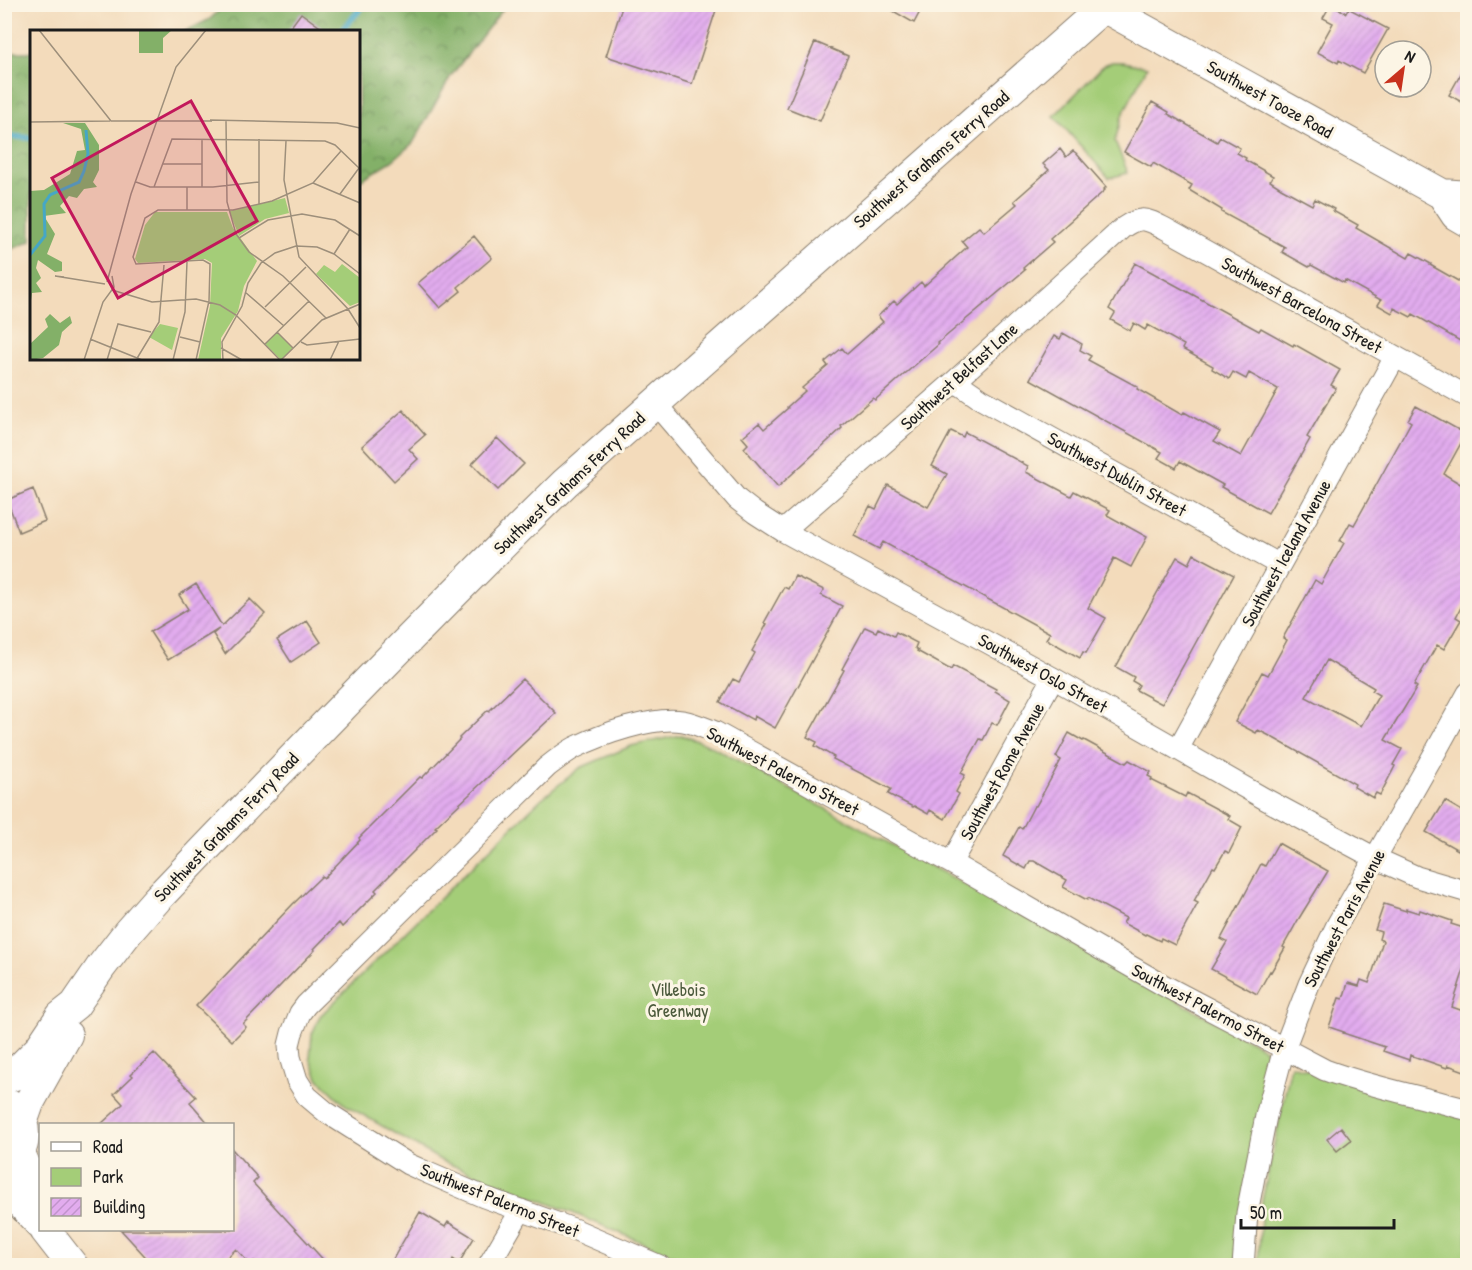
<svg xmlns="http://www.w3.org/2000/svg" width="1472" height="1270" viewBox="0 0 1472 1270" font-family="'Patrick Hand',sans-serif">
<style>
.forest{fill:url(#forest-crowns);stroke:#506642;stroke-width:1.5}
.park{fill:#a4cd78;stroke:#60744a;stroke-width:1.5}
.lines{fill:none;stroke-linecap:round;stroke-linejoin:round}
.stream{stroke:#46a7c5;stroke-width:6}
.building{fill:url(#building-hatch);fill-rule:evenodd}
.street-casing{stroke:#887c6c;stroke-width:23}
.secondary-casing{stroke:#887c6c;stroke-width:32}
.street{stroke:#fff;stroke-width:21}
.secondary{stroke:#fff;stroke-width:30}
.labels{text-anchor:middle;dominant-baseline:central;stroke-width:6;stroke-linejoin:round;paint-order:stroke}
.street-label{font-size:18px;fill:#1c1c1c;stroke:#fcf5e5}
.park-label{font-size:18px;fill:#4c5a3c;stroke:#fcf5e5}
.inset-river{fill:none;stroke:#46a7c5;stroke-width:3}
.inset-road{fill:none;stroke:#9d8f7b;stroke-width:1.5}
.view{fill:#c2185b;fill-opacity:0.15;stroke:#c2185b;stroke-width:3}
.inset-edge{fill:none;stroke:#1c1c1c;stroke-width:3}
</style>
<defs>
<pattern id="forest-crowns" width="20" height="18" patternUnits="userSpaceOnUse" patternTransform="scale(1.5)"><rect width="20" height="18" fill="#83b068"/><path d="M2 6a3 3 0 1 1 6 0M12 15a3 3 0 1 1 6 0" fill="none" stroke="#6a8e55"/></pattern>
<pattern id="building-hatch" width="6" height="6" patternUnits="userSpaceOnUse" patternTransform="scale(1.5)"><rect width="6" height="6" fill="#e2acee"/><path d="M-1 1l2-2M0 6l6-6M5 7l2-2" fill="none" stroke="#c193cc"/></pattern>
</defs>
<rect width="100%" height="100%" fill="#fcf5e5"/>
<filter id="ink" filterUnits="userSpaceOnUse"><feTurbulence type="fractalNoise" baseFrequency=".0167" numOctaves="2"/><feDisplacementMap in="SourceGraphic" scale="12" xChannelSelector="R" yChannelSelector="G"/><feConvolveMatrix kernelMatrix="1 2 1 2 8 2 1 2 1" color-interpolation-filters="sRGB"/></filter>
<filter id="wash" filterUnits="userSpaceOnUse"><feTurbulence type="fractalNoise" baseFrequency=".008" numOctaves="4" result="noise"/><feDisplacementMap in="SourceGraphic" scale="24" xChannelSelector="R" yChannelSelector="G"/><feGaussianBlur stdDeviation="1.35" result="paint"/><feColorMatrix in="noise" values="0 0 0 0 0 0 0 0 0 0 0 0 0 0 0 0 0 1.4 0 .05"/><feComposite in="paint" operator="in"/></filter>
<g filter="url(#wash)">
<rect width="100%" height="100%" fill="#f3dbbb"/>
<path class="forest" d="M225 5H506L451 76 413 143 392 161 359 181 358 32H184L210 19Z
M4 52H32L31 241 5 252Z"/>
<path class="park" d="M1112 62H1123L1147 67 1122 116 1115 141 1128 173 1109 178 1054 116 1104 65Z
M681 735 711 746 1262 1047 1268 1053 1271 1061 1236 1265 697 1266 578 1215 442 1161 344 1104 318 1078 310 1058 312 1034 320 1016 541 799 580 768 631 746Z
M1291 1065 1467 1115V1265L1258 1266 1262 1201Z"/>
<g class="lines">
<path class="stream" d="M340 32 365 4
M4 136 32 138"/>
</g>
<g id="blocks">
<path class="building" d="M623 4H718L692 84 606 56Z
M881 4H924L914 23Z
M1331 4 1346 13 1348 8 1388 29 1363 73 1339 60 1338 63 1317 52 1333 23 1323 18Z
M301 13 327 32H287Z
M815 42 848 56 820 121 787 108Z
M1467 63V105L1449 95Z
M1152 102 1169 112 1168 114 1217 142 1220 137 1240 148 1237 153 1246 158 1245 160 1273 176 1270 181 1281 188 1312 205 1315 199 1334 209 1333 211 1358 225 1356 228 1408 258 1411 253 1431 264 1430 265 1467 286V345L1413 314 1411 317 1394 308 1392 313 1378 305 1381 300 1345 280 1344 283 1311 265 1309 267 1282 252 1285 247 1221 212 1222 210 1189 190 1192 185 1153 163 1151 167 1124 152Z
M1060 149 1066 157 1073 151 1076 153 1106 187 1104 189 1105 190 1050 239 1053 242 1023 268 1025 270 938 343 939 344 875 400 873 398 841 426 842 428 778 487 744 448 748 444 742 437 759 423 764 429 788 408 787 407 805 391 802 388 828 366 825 362 842 348 847 354 883 322 878 316 894 301 897 304 921 282 924 286 967 247 962 241 979 227 984 232 1017 204 1014 201 1049 170 1043 164Z
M474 236 492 258 458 287 461 291 440 308 418 283Z
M1135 263 1259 331 1261 328 1293 346 1294 344 1340 370 1331 385 1336 388 1307 437 1310 439 1268 513 1221 487 1223 485 1180 461 1176 468 1158 458 1162 452 1030 379 1054 336 1060 339 1063 333 1082 344 1080 350 1091 356 1088 360 1138 387 1137 389 1182 415 1184 412 1220 432 1214 441 1241 456 1278 389 1249 373 1246 379 1233 372 1229 379 1212 369 1213 366 1182 349 1184 345 1148 325 1145 330 1134 323 1130 331 1111 320 1115 313 1109 309Z
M1416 406 1466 434 1444 474 1467 488V596L1456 617 1461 620 1444 649 1437 645 1414 685 1417 687 1385 740 1402 749 1393 765 1395 766 1380 795 1376 793 1373 798 1354 787 1355 784 1268 735 1258 730 1256 733 1235 722 1262 672 1268 675 1287 640 1283 638 1315 580 1321 584 1344 543 1340 541 1350 523 1354 525 1380 478 1411 422 1408 420ZM1327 660 1374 688 1372 691 1379 695 1361 726 1306 697Z
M403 410 425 435 409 449 418 459 394 481 362 446Z
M951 431 963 437 965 432 1028 466 1026 472 1028 473 1071 496 1074 491 1110 510 1107 515 1147 537 1131 567 1114 558 1088 608 1106 618 1086 653 1083 652 1080 658 1046 639 1050 633 883 542 879 549 854 536 870 506 876 509 888 485 928 507 947 474 932 466Z
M497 438 524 464 498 490 472 464Z
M33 489 45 521 19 532 7 500Z
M1194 554 1234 575 1218 604H1217L1162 704 1136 690 1139 685 1132 681 1134 677 1116 667 1177 557 1189 564Z
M795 576 824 590 821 595 842 606 775 728 754 716 753 720 720 702 733 679 739 682 755 653 752 651 767 624 764 623 784 587 788 589Z
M196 584 222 626 250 599 265 614 225 654 213 634 219 629 168 660 150 632 188 609 179 595Z
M307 621 321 642 291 662 277 640Z
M865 627 876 632 878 628 894 636 896 632 917 643 915 648 918 650 917 651 951 670 953 666 996 689 995 691 1010 700 997 725 992 723 983 740 980 739 961 773 965 775 956 792 959 794 945 819 930 810 928 814 914 806 913 807 888 794 891 789 833 759 834 757 815 746 817 742 807 737 844 670 842 669Z
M522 679 556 713 435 827 437 828 375 890 377 892 342 927 339 923 314 949 315 950 243 1024 246 1027 232 1041 196 1006 293 904 322 876 324 878 360 840 359 838 420 777 422 778 460 739 459 738 488 710 489 711Z
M1069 733 1083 741 1084 740 1126 763 1129 760 1151 772 1148 776 1152 778 1151 780 1185 797 1187 793 1230 816 1228 819 1242 827 1229 853 1225 851 1215 868 1213 867 1194 901 1198 903 1175 945 1161 938 1160 941 1146 934 1145 935 1123 923 1126 918 1088 898 1087 900 1063 887 1067 880 1034 861H1030L1026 869 1003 856 1019 827 1022 829 1034 806H1036L1061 760 1056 757Z
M1445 801 1467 814V833L1458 850 1426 832Z
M1278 843 1328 871 1298 920 1283 947 1285 948 1271 972 1270 971 1257 994 1211 969 1227 942 1221 939 1261 864 1265 866Z
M1384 904 1406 911V909L1419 913 1420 910 1452 921 1451 924 1467 929V960L1452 1007 1466 1012 1461 1027 1467 1029V1072L1448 1065 1447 1068 1410 1055 1409 1060 1383 1051 1385 1047 1343 1033 1344 1032 1329 1027 1339 998 1343 999 1348 983 1359 986 1361 980 1369 983 1383 941 1379 939 1381 932 1375 930Z
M154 1053 196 1097 190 1102 210 1125H100L123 1104 114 1094 133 1076 131 1074Z
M1341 1127 1351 1140 1337 1151 1327 1139Z
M232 1149 258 1178 253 1183 329 1266H258L254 1261 250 1264 236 1249 218 1266H154L121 1230H232Z
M420 1212 445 1227 448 1222 474 1238 459 1263 453 1259 450 1266H404L393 1259Z"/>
</g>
</g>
<g filter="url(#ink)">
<use href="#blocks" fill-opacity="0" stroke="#887c6c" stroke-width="1.5"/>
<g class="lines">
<defs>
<path id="street" d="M955 381 981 399 1280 565
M655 403 737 499 755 513 783 531 1053 678 1265 799 1375 858 1417 877 1468 892
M783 531 955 381 1123 228C1142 215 1146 219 1166 229L1468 397
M1178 749 1395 357
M951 863 1053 678
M488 1266 521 1210
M660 1266 576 1230 484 1197 428 1173 408 1164 326 1112 307 1096 297 1080 290 1057 289 1045 292 1033 300 1013 306 1005 547 767C556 760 565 753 574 748 602 734 653 716 683 721 694 723 705 728 715 732L951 863 1163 985 1325 1070C1371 1087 1420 1096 1468 1110
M1243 1266 1247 1213 1266 1116 1284 1049 1309 984 1337 925 1436 751 1468 693"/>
<path id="secondary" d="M1098 4 1442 194 1468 196
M1442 194 1456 215 1468 222
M4 1079 12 1076 39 1049 61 1016 75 1005 101 967 128 932 157 899C291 759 426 619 565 483L1107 4
M22 1123 29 1103 67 1035
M20 1153 32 1181 40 1195
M4 1170C27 1152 30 1130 14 1106
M4 1190 14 1196 40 1224
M45 1230 73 1266"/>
</defs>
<use href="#street" class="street-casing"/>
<use href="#secondary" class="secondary-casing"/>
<use href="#street" class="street"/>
<use href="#secondary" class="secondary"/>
</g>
</g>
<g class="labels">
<g class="street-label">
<text transform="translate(1270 99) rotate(29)">Southwest Tooze Road</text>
<text transform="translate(931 159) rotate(-41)">Southwest Grahams Ferry Road</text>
<text transform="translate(1302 305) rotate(29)">Southwest Barcelona Street</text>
<text transform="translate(959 376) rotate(-42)">Southwest Belfast Lane</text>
<text transform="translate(1117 474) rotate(29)">Southwest Dublin Street</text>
<text transform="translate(569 483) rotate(-43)">Southwest Grahams Ferry Road</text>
<text transform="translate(1286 553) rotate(-61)">Southwest Iceland Avenue</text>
<text transform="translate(1043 673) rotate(29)">Southwest Oslo Street</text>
<text transform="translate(783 771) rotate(28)">Southwest Palermo Street</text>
<text transform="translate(1002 771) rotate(-61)">Southwest Rome Avenue</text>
<text transform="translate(226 827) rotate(-46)">Southwest Grahams Ferry Road</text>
<text transform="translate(1344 918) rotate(-62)">Southwest Paris Avenue</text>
<text transform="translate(1208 1008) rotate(28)">Southwest Palermo Street</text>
<text transform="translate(500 1200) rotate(22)">Southwest Palermo Street</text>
</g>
<g class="park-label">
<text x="678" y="989">Villebois<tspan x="678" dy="21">Greenway</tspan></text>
</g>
</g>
<g transform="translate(30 30)">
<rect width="330" height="330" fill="#f3dbbb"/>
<path d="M109 0H142L133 8V23H109ZM33 93H55L69 115V140L63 152 67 157 54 159 47 168 39 166 30 176 36 183 14 186 25 204 17 224 32 232V241L25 242 8 230 6 238 11 248 6 253 12 262 2 263 0 278V161L14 160 40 144 47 121 55 120 51 99ZM20 284 30 293 40 286 42 293 32 302 29 315 13 328 0 330V314L18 297 15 289Z" fill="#83b068"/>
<path d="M255 168 259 183 235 189 209 206 199 181ZM125 182H197L203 198 227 231 214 256 208 281 191 308V330H168L180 276 182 233 175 229 108 233 105 229 115 195ZM312 234 330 248V272L320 276 286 244 294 235 305 242ZM130 294 148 298 142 320 119 307ZM247 302 263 318 251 330 235 314Z" fill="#a4cd78"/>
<path class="inset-river" d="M0 225 15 206 14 174 20 165 49 152 54 141 58 124 56 100"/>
<path class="inset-road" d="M9 0 81 91H182M180 90 307 93 330 98M196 91 197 172 206 204 219 222 253 246 296 288M0 92 80 91M172 109V157M229 109V174M256 111 254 150 269 227 318 279 330 298M132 134H172M106 152 120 157H183L229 152M283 153 330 173M124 157 142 109 295 111 305 115 330 139M157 157V180M310 164 329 138M209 208 238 190 272 184 305 190 330 206M304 224 320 199M34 247 25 246 75 254M77 252 101 164 146 37 176 0M82 260 122 272 166 269 190 275 206 285 250 330M215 262 254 296M235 277 276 237M247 302 263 318M150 307 170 312M60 309 112 330M271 312 277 315 330 309M235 314 279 271M191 318 212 330M54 330 73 272 84 257 82 246M77 330 88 294 121 302M106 330 129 292 134 235M143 330 155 282 157 232M166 330 179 271 180 234 173 230 106 234 103 227 115 188 128 180H203L242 171 283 153 311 121M193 330 192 312 212 276 218 253 231 233 245 223 266 216 287 217 304 224 330 244M251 330 292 290 330 274M300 330 309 311"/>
<path class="view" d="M161 71 227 191 88 268 22 148Z"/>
<rect width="330" height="330" class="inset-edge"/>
</g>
<rect width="1472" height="1270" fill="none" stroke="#fcf5e5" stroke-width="24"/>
<rect x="39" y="1123" width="195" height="108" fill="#fcf5e5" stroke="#a29e95" stroke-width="1.5"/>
<rect x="51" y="1142" width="30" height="9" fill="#ffffff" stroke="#a29e95" stroke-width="1.5"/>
<text x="93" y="1153" font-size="18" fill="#1c1c1c">Road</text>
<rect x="51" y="1168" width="30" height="18" fill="#a4cd78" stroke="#a29e95" stroke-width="1.5"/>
<text x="93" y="1183" font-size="18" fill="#1c1c1c">Park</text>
<rect x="51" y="1198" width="30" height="18" fill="url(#building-hatch)" stroke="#a29e95" stroke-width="1.5"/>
<text x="93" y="1213" font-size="18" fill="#1c1c1c">Building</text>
<g transform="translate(1403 69) rotate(29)"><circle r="28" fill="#fcf5e5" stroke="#a29e95" stroke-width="1.5"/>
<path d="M0-4.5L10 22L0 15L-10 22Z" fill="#c8321e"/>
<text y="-9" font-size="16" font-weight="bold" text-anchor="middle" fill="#1c1c1c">N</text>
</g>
<path d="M1241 1219v9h153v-9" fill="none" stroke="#1c1c1c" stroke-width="3"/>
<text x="1250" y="1219" font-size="18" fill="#1c1c1c" stroke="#fcf5e5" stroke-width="4.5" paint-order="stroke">50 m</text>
</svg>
